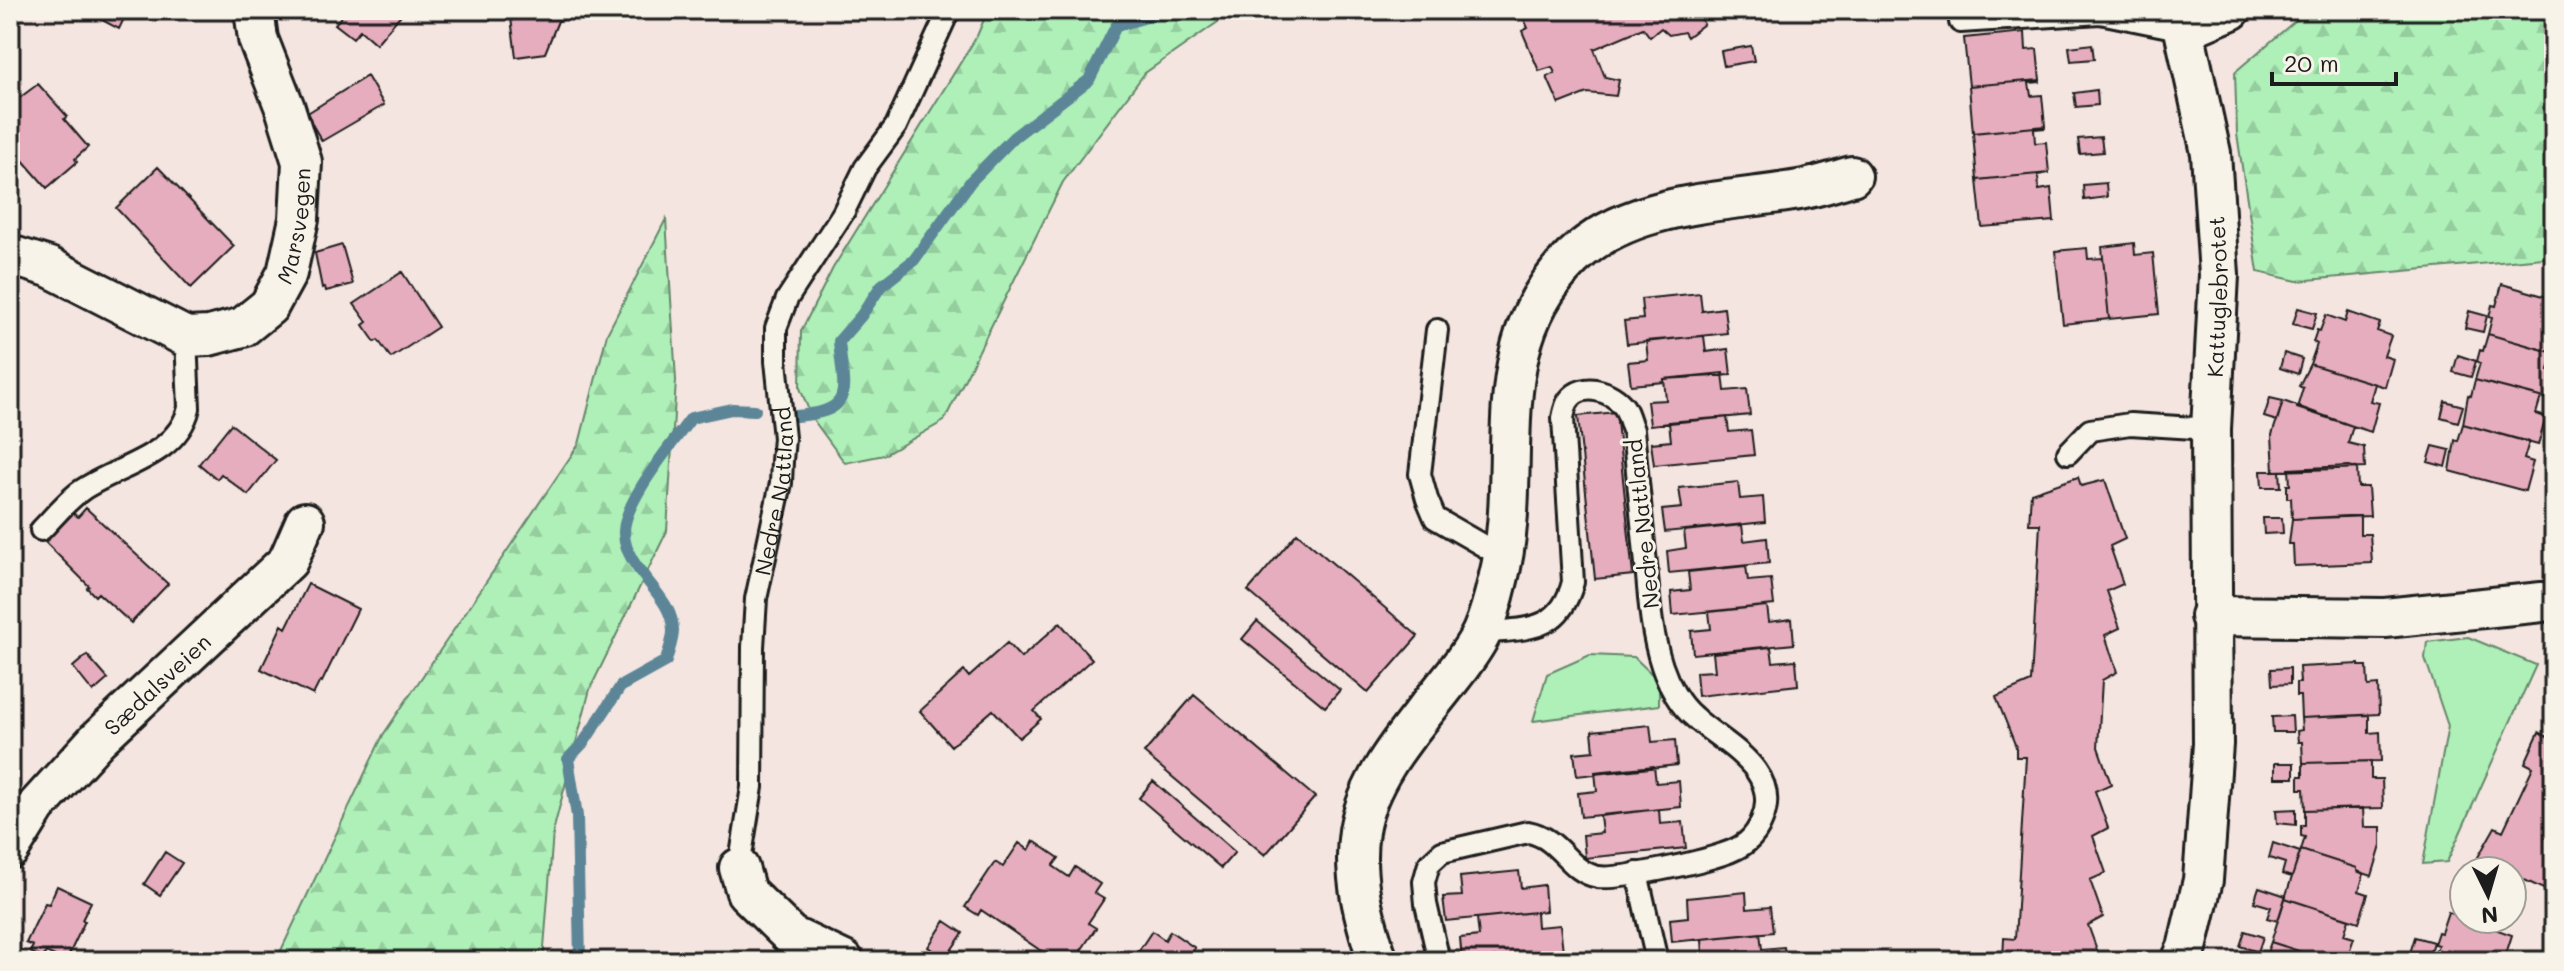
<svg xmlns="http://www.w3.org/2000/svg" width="2564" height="971" viewBox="0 0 2564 971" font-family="Mali,sans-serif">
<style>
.forest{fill:url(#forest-firs);stroke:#65866a;stroke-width:2}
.park{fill:#aef0b8;stroke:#65866a;stroke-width:2}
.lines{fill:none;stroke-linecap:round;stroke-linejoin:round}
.stream{stroke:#5c8697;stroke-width:12}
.building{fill:#e6adbe;stroke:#1c1c1c;stroke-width:2}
.service-casing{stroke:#1c1c1c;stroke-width:26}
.minor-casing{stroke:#1c1c1c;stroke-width:44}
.service{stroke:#f7f3e8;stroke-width:20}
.minor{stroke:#f7f3e8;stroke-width:38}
.labels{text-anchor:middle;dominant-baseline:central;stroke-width:6;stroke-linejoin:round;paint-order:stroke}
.street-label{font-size:22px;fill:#1c1c1c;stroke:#f7f3e8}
</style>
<defs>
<pattern id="forest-firs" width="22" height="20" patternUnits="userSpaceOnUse" patternTransform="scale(2)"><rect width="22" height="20" fill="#aef0b8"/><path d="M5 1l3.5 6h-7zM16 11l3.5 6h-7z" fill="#95cd9e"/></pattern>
</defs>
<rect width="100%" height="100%" fill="#f4e5e0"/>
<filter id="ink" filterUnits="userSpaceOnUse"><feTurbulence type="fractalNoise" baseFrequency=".0125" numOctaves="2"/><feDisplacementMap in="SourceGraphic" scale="16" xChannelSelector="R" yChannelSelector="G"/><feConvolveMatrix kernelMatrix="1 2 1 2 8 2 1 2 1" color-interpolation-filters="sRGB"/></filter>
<g filter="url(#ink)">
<path class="forest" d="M988 10H1235L1145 73 1063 182 944 421 884 455 845 463 812 418 800 388 801 331 833 268 977 36Z
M2312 10H2554V257L2297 281 2258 272 2237 134 2235 72 2296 20Z
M666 219 676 380 667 531 590 689 553 832 543 961H276L383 735 579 444 607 334Z"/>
<path class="park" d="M2468 637 2536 665 2447 862 2423 864 2448 726 2425 658 2427 642Z
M1590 655 1634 657 1659 681V705L1533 721 1547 674Z"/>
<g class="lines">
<path class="stream" d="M796 416C857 411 843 391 839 341L861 316 881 286 914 260 971 181 1014 137 1089 80 1116 26 1170 10
M580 961 577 816 568 759 584 742 621 686 666 661C668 652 673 641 673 631 673 594 626 572 624 534 622 503 672 444 691 418L732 409 755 410"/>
</g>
<path class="building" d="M83 10H128L119 29Z
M347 10H405L376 44 360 30 353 38 335 24Z
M510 10H561L563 20 558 21 545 53 516 57Z
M1520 10H1694L1704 24 1687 37 1684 32 1669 35 1661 28 1650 37 1643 28 1594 49 1605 77 1619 80 1616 96 1587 93 1559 104 1547 77 1555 73 1552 67 1539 71 1522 31 1528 28Z
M2025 32 2026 50 2037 49 2040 80 1969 86 1964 38Z
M2092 44 2094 59 2071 61 2069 47Z
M1751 46 1754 61 1724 66 1721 51Z
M367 76 384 105 322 141 306 114Z
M2040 80V82L2029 83 2031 96 2042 95 2045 126 1973 133 1969 86Z
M38 84 67 116 64 119 88 147 75 159 77 162 47 188 20 157 10 165V105Z
M2097 90 2098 105 2076 107 2074 93Z
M2045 126V128L2034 129 2035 143 2046 142 2049 173 1977 180 1973 133Z
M2101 137 2103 152 2080 154 2078 139Z
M158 167 234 246 191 288 116 208Z
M2049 173 2038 175 2039 190 2051 188 2054 221 1982 227 1977 180Z
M2106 183 2107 197 2084 200 2083 185Z
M2134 243 2135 255 2153 253 2159 314 2109 319 2102 247Z
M342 245 353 284 326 291 325 287 322 288 315 253Z
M2087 248 2088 259 2103 258 2109 319 2063 324 2055 251Z
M402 272 438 327 391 358 378 340 375 342 363 325 367 322 354 304Z
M2502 284 2554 299V353L2488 334 2492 318 2489 317 2492 305 2496 306Z
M1700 293 1702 311 1724 308 1727 333 1627 344 1624 321 1643 319 1641 299Z
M2298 308 2317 313 2312 329 2293 324Z
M2469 311 2487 316 2483 332 2465 328Z
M2348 312 2380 323 2377 331 2391 336 2384 356 2393 359 2385 387 2310 364 2317 344 2313 342 2317 330 2320 331 2326 315 2345 322Z
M2488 334 2554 353 2549 370 2554 371 2551 400 2475 380 2480 363 2477 361 2480 350 2483 351Z
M1704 336 1706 352 1728 349 1731 375 1664 379V382L1631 385 1628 362 1648 360 1646 341Z
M2284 353 2302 359 2298 374 2280 368Z
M2458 355 2476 361 2471 377 2453 372Z
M2310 364 2375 384 2370 401 2379 403 2371 432 2297 408 2303 388 2299 386Z
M1723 373 1725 391 1747 389 1750 415 1650 425 1647 401 1666 400 1664 379Z
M2475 380 2541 397 2536 414 2546 417 2538 445 2463 424 2468 395 2471 396Z
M2270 398 2283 401 2277 421 2264 417Z
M2283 401 2353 426 2348 443 2364 447 2365 468 2274 471 2272 435Z
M2445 401 2463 406 2458 422 2441 417Z
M1616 412 1633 575 1595 579 1578 416Z
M1727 417 1729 432 1751 430 1754 455 1654 465 1651 443 1671 441 1669 422Z
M231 424 276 460 248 495 221 474 217 479 199 464Z
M2463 424 2529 442 2524 459 2533 462 2525 491 2450 471 2455 440 2458 441Z
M2433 446 2450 450 2446 467 2428 462Z
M2349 466 2357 468 2358 487H2368L2370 516 2292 519 2291 498H2287V485H2290L2289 469Z
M2261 471H2280L2281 487H2262Z
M2078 477 2081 486 2105 480 2125 539 2110 546 2123 584 2107 591 2120 628 2105 635 2117 672 2102 680 2098 747 2111 784 2095 791 2108 828 2093 836 2106 873 2090 880 2103 917 2088 925 2101 961H2003L2004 938 2015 939 2026 757H2016V747L1996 697 2031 682 2040 524H2029L2031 493Z
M1738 482 1740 499 1763 497 1765 522 1665 532 1662 510 1682 508 1679 488Z
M86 508 168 584 131 623 98 593 95 596 87 588 89 586 45 542 73 513 78 517Z
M2348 516H2360V534H2370L2372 563 2294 566 2293 544H2289L2292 519Z
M2263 518H2282L2283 533 2264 534Z
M1742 525 1744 541 1767 538 1769 563 1669 573 1667 551 1686 548 1684 531Z
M1297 533 1418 636 1368 693 1248 591Z
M1746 566 1748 581 1771 579 1774 605 1673 615 1671 592 1690 590 1688 572Z
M308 584 358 609 322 682 320 681 313 695 261 669 282 625 286 628Z
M1767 606 1769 622 1792 619 1794 644 1693 654 1691 631 1711 629 1709 612Z
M1257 621 1340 690 1325 707 1242 639Z
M1060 623 1092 659 1034 711 1041 719 1019 738 993 710 951 746 920 711 964 671 969 677 1007 643 1021 658Z
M1771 647 1773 662 1796 660 1798 685 1698 696 1696 672 1715 671 1713 653Z
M87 655 108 679 93 692 73 667Z
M2359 664V666H2367L2368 686 2378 685 2379 714 2301 718 2300 696H2296V683H2300L2299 667Z
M2290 668V684L2272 685 2271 669Z
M1194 695 1315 797 1265 855 1144 753Z
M2369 715V733L2380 732 2381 761 2303 763 2302 742H2298L2297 731 2302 730 2301 718Z
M2292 716 2293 732H2273L2272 717Z
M1650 725 1652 742 1675 740 1677 765 1577 776 1574 753 1594 751 1592 731Z
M2554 725V894L2512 874V871H2506L2478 857 2495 827 2503 831 2533 767 2525 763 2539 732 2548 737Z
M2371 761V779H2382L2383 808 2305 810 2304 789H2299V776H2303V763Z
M2275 763H2294V778H2275Z
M1654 766 1656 783 1679 781 1681 807 1581 817 1578 793 1597 791 1595 772Z
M1153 781 1235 852 1221 868 1139 798Z
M2363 808 2364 827H2381V846L2372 876 2357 871V868L2301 850 2305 837 2301 836V825H2305V810Z
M1659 809 1660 824 1683 822 1686 848 1585 858 1583 835 1602 833 1600 816Z
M2296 809V825L2277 823 2276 810Z
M1034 841 1059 858 1053 866 1069 877 1075 867 1100 884 1094 893 1104 899 1088 923 1096 928 1074 961H1056L981 910 978 915 965 907 995 862 1003 867 1019 843 1029 850Z
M2273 843 2300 852 2292 877 2282 874 2285 863 2269 858Z
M2301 850 2357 868V871L2364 874 2359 891 2368 894 2359 922 2285 898Z
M165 852 182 863 160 895 144 884Z
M1519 871 1521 888 1544 885 1546 911 1446 921 1443 897 1462 896 1460 877Z
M57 886 91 902 82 920 85 921 66 961 46 952 43 958 30 952 33 946 26 943 45 903 49 904Z
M2259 887 2286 896 2278 921 2267 918 2271 907 2254 902Z
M1746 892 1747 909 1770 907 1773 932 1672 942 1670 919 1688 917 1687 898Z
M2285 898 2349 919 2344 935 2354 938 2346 961H2330L2271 942Z
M1536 912 1537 927 1560 925 1563 951 1462 961 1460 938 1479 936 1477 918Z
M2448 912 2512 935 2506 954 2516 957 2515 961H2432L2438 945 2434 944 2438 932 2441 933Z
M945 921 963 933 945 959 928 947Z
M1152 931 1165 940 1170 931 1195 948 1189 956 1196 961H1122L1128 951 1136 955Z
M2245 931 2263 937 2258 952 2240 946Z
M1760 933 1762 949 1784 947 1786 961H1685V959L1703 956 1702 939Z
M2415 937 2433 942 2428 959 2410 953Z
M2271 942 2330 961H2261L2263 952 2267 953Z
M1539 953 1540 961H1481V959Z"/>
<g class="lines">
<defs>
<g id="service">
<path d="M1959 10 1960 22 2100 13 2184 30"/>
<path d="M1437 330 1420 474 1427 499 1435 518 1503 557"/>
<path d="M2068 453 2090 430 2130 424 2211 429"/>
<path d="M41 530C54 517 66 501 82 490 119 465 177 457 189 408L186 337"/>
<path id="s1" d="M739 868 752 787 753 647 756 599 781 483 782 461 784 438 776 361V328L787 299 843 213 865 168 896 126 949 10"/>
<path d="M1637 873 1657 961"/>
<path d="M1439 961 1426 904 1424 882 1429 864 1442 852 1528 832C1561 838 1568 872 1598 877 1620 880 1700 862 1723 854 1742 848 1755 839 1762 820 1783 769 1721 743 1694 717 1679 705 1668 684 1662 666 1651 633 1649 598 1646 564 1642 519 1637 475 1633 430 1630 423 1628 413 1624 407 1612 391 1583 381 1569 400 1566 404 1564 413 1563 418L1573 582C1560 633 1526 628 1482 633"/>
</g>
<g id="minor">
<path id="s2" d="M10 255 49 267 186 337 209 336 243 327 269 306 287 273 299 219 302 162 285 108 258 39 254 10"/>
<path d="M2210 616 2385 618 2542 602"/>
<path id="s3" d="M10 849 36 807 97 740 288 561 305 522"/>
<path d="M739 868 746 892 791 936 844 961"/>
<path d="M1378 961C1364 918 1352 876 1359 831 1368 774 1415 725 1448 682 1460 667 1474 649 1482 632 1489 616 1494 597 1498 580 1527 469 1480 349 1572 258 1630 201 1724 203 1799 190 1817 187 1834 181 1852 176"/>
<path id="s4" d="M2181 961 2187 948 2203 880 2213 744 2211 429 2219 275 2211 153 2184 30 2231 10"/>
</g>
</defs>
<use href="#service" class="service-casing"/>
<use href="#minor" class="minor-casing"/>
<use href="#service" class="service"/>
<use href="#minor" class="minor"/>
</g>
</g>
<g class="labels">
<g class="street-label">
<text stroke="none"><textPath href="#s2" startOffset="372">Marsvegen</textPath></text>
<text stroke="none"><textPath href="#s4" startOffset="668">Kattuglebrotet</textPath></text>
<text stroke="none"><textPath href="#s1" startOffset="380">Nedre Nattland</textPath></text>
<text transform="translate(1642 524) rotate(-96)">Nedre Nattland</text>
<text stroke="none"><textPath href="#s3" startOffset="222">Sædalsveien</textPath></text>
</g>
</g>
<rect width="2564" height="971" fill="none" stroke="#f7f3e8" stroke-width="40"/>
<rect x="20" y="20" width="2524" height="931" fill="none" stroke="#1c1c1c" stroke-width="3" filter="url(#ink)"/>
<g transform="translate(2488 895) rotate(175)"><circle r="38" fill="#f7f3e8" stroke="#9f9d96" stroke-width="2"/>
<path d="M0-6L14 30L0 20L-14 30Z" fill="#1c1c1c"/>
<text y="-12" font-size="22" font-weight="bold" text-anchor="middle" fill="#1c1c1c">N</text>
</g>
<path d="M2272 72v12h124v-12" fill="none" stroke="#1c1c1c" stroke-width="4"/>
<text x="2284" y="72" font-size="24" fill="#1c1c1c" stroke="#f7f3e8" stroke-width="6" paint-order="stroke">20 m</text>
</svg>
